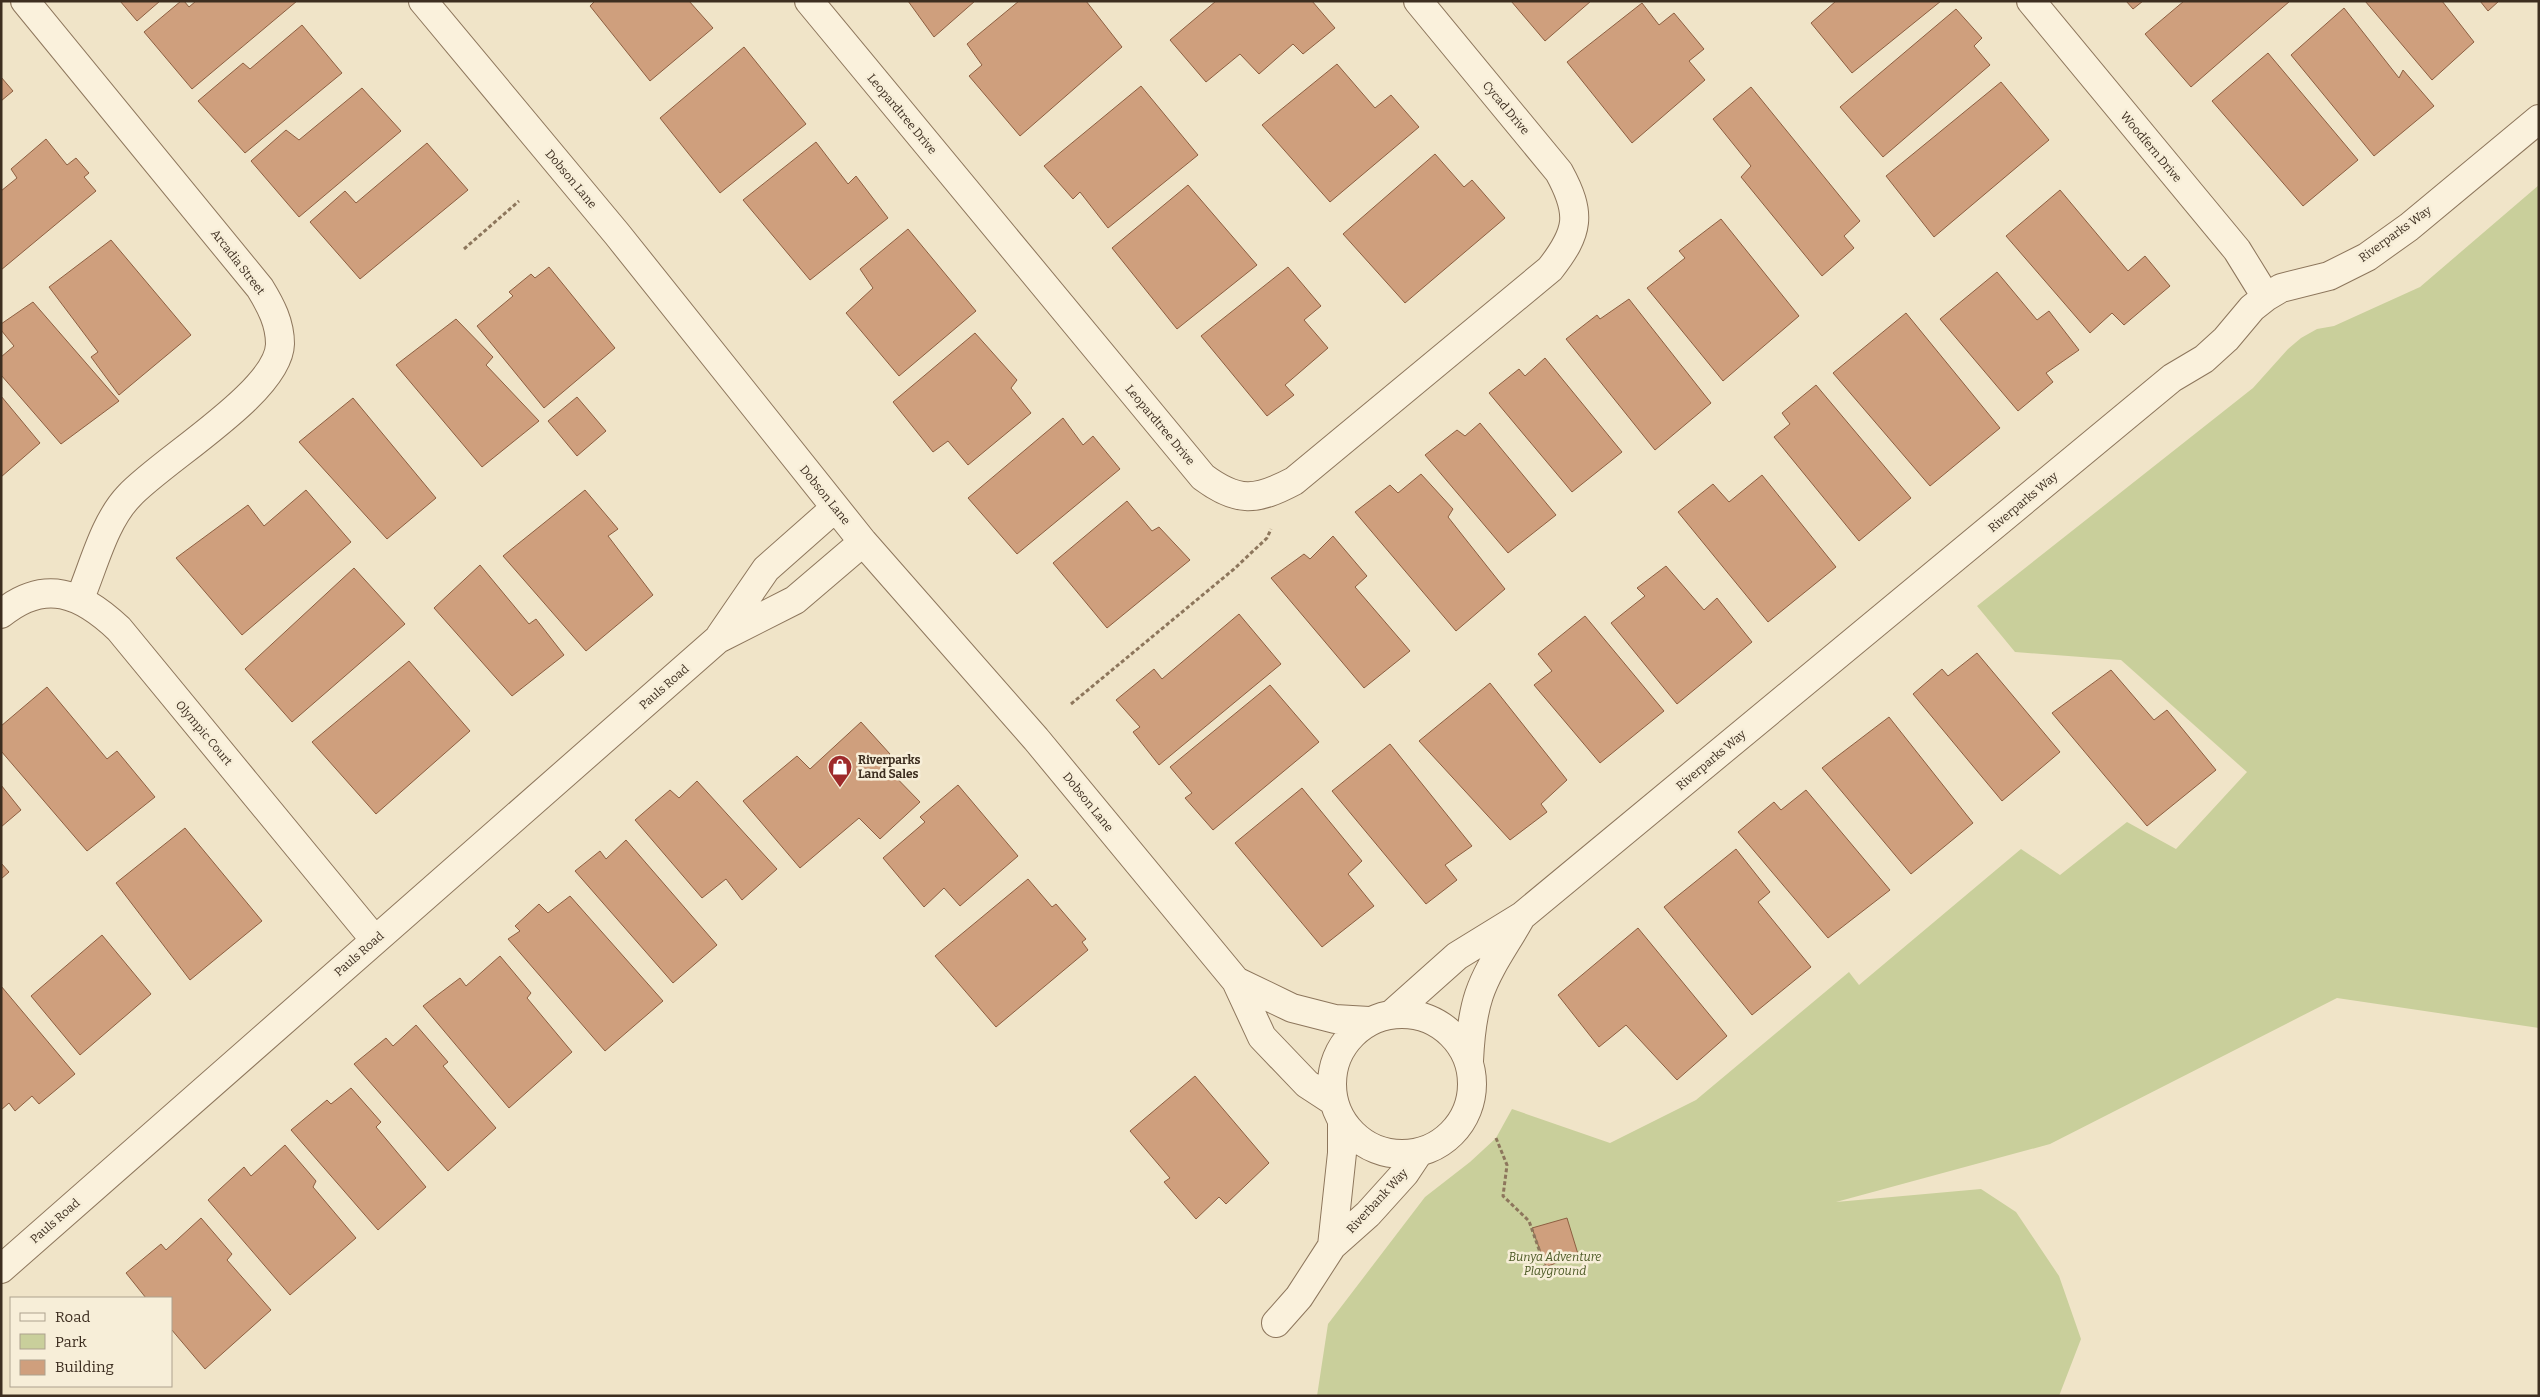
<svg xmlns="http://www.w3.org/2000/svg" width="2540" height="1397" viewBox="0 0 2540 1397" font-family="Bitter,serif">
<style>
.green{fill:#c9cf9b}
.building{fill:#cf9f7d;stroke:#8d5f41}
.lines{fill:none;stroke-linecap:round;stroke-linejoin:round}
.street-casing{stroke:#8d765c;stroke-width:30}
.path{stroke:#8d765c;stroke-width:3;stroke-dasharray:4 2.5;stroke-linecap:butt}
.street{stroke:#faf1dc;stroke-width:28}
.labels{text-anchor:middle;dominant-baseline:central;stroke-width:5;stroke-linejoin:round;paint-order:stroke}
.street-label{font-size:12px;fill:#3d2e20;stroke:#f7eed8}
.poi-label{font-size:12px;font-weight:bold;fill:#3d2e20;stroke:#f7eed8;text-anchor:start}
.park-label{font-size:12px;font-style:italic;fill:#4d5a26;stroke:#f7eed8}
</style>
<rect width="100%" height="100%" fill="#f0e4c8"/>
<path class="green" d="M2539 185V1028L2337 998 2050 1144 1836 1202 1981 1189 2016 1212 2059 1276 2081 1339 2059 1396H1317L1328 1324 1425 1197 1470 1162 1496 1138 1512 1109 1610 1143 1696 1100 1849 972 1859 985 2021 849 2060 875 2127 822 2176 849 2247 772 2121 660 2015 652 1977 606 2253 388 2288 349 2301 338 2317 329 2334 326 2420 287Z"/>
<path class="building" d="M120 1H160L137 21Z
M181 1H184L189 7 196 1H297L192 89 144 32Z
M595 1H689L713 28 650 81 590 6Z
M908 1H975L934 37Z
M1019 1H1086L1122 47 1020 136 969 76 982 65 967 44Z
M1216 1H1312L1335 28 1303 54 1293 44 1259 74 1240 54 1206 82 1170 40Z
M1511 1H1591L1545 41Z
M1836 1H1941L1852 73 1811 23Z
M2126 1H2143L2133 9Z
M2184 1H2290L2191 87 2145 34Z
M2365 1H2442L2474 42 2432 80Z
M2480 1H2499L2488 11Z
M1642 3 1659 25 1674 13 1704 49 1689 61 1705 80 1632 143 1567 62Z
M2344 8 2399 78 2403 70 2434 106 2374 156 2291 55Z
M1956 9 1982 38 1974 46 1990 65 1883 157 1840 107Z
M302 25 342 73 245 153 198 101 243 63 250 69Z
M744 47 806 124 720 193 660 118Z
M2268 53 2358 160 2303 206 2212 101Z
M1337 64 1375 108 1391 95 1419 127 1330 202 1262 125Z
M1 77 13 91 1 101Z
M2001 82 2049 140 1934 237 1886 176Z
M1141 86 1198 155 1108 228 1080 192 1073 199 1044 166Z
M1751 87 1860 221 1844 236 1854 248 1822 276 1741 177 1751 166 1713 119Z
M362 88 401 131 299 217 251 161 286 130 299 140Z
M46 139 67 165 76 158 89 173 84 177 96 191 1 270V191L17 178 11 169Z
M816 142 848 184 856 176 888 218 810 280 743 200Z
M427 143 468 190 360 279 310 222 345 191 356 203Z
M1435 154 1464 187 1472 180 1505 218 1405 303 1343 234Z
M1188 185 1257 265 1177 329 1112 248Z
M2060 190 2128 271 2145 256 2170 286 2124 325 2112 313 2090 333 2006 236Z
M1721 219 1799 316 1723 381 1647 288 1685 258 1679 251Z
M908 229 976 311 899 376 846 313 873 288 860 269Z
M111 240 191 335 119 395 91 357 98 352 49 287Z
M549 267 615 348 544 408 477 326 513 296 509 292 531 274 535 278Z
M1288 267 1321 306 1304 320 1328 348 1285 385 1294 395 1267 416 1201 336Z
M1997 272 2037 320 2049 311 2079 350 2046 373 2053 382 2018 411 1940 319Z
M1629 299 1711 403 1655 450 1566 339 1597 315 1600 319Z
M33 302 119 401 61 444 1 375V357L14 346 1 330V324Z
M1906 313 2000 428 1930 486 1833 373Z
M456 319 493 357 486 365 539 421 482 467 396 365Z
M975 333 1017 380 1011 388 1031 413 968 465 948 441 933 452 893 402Z
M1545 358 1622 452 1572 492 1489 393 1519 369 1525 376Z
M1816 385 1911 498 1859 541 1774 437 1790 424 1782 413Z
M1 396 40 443 1 477Z
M577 397 606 431 577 456 548 421Z
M353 398 436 498 387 539 299 442Z
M1063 418 1083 445 1093 436 1120 469 1017 554 968 498Z
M1480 423 1556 515 1508 553 1425 455 1457 430 1465 436Z
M1421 474 1453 509 1448 517 1505 589 1456 631 1355 512 1390 485 1398 493Z
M1762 475 1836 567 1768 622 1678 512 1713 484 1729 502Z
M306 490 351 542 242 635 176 558 248 505 264 526Z
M585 490 618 529 608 536 653 595 586 651 503 556Z
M1127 501 1152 531 1159 527 1190 560 1107 628 1053 563Z
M1333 536 1367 576 1355 587 1410 651 1364 688 1271 578 1304 554 1310 559Z
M480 565 529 624 536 619 564 655 512 696 434 608Z
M1666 566 1704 610 1717 598 1752 642 1677 704 1611 623 1645 596 1637 588Z
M354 568 405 624 292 722 245 669Z
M1239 614 1281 664 1159 765 1133 732 1140 727 1116 700 1154 669 1162 679Z
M1585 616 1664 711 1600 763 1534 685 1552 671 1538 654Z
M1977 653 2060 752 2002 801 1913 694 1942 669 1948 676Z
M409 661 470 731 376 814 312 742Z
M2111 670 2154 720 2167 710 2216 770 2147 826 2052 713Z
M1490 683 1567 780 1541 804 1547 812 1510 840 1419 741Z
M1270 685 1319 742 1213 830 1185 798 1192 793 1170 767Z
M47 687 107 759 117 751 155 797 87 851 1 751V726Z
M1889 717 1973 823 1911 874 1822 768Z
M861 722 890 754 882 763 920 802 880 839 859 818 800 868 743 801 797 756 810 769Z
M1390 744 1472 846 1445 865 1457 880 1426 904 1332 791Z
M697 781 777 869 742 900 726 879 702 898 635 820 670 790 679 798Z
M1 785 21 810 1 827Z
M958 785 1018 856 960 906 944 888 924 907 883 858 925 822 920 817Z
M1302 788 1362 861 1348 874 1374 906 1322 947 1235 843Z
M1806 790 1890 890 1828 938 1738 832 1774 802 1781 810Z
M185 828 262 921 190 980 116 883Z
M626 840 717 945 673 983 575 871 600 851 606 859Z
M1736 849 1770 892 1758 902 1811 967 1752 1015 1664 907Z
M1 863 9 872 1 879Z
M1028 879 1052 907 1056 904 1086 939 1082 942 1088 950 996 1027 935 956Z
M570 896 663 1001 605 1051 508 939 520 931 515 926 539 904 548 913Z
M1638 928 1727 1036 1677 1080 1626 1025 1599 1047 1558 995Z
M102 935 151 994 80 1055 31 996Z
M500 956 531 993 527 998 572 1052 509 1108 423 1006 460 978 466 986Z
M1 986 75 1074 39 1104 32 1096 15 1111 9 1103 1 1110Z
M416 1025 448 1062 443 1066 496 1128 448 1171 354 1064 386 1038 393 1046Z
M1195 1076 1269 1163 1226 1204 1219 1197 1196 1219 1164 1182 1170 1178 1130 1131Z
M351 1088 381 1122 376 1127 426 1187 378 1230 291 1130 327 1100 331 1104Z
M285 1145 316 1181 313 1187 356 1238 290 1295 208 1200 244 1167 251 1176Z
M201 1218 232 1254 227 1260 271 1310 205 1369 171 1329V1298H146L126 1273 161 1244 166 1250Z
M1567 1218 1578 1254 1546 1267 1532 1228Z"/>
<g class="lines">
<defs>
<path id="street" d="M25 1 260 288C271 306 280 323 280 344 279 392 162 460 129 496 104 522 94 565 80 598
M423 1 617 234 863 542 1036 739 1236 981 1262 1037 1307 1084 1333 1101
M809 1 1203 477C1238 503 1256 501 1294 481L1550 269C1579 232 1582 214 1559 172L1418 1
M2031 1 2237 250 2266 297
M1 614C45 578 81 593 119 629L375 940
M720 636 766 569 835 508
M1236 981 1292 1008 1335 1019 1369 1021
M1332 1084a70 70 0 1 1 140 0a70 70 0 1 1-140 0Z
M1392 1014 1457 956 1522 916 2172 378 2204 359 2226 339 2252 308 2266 297 2281 288 2329 276 2367 257 2409 227 2539 119
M1469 1061C1470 1039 1472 1016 1479 995 1488 968 1506 944 1520 919
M1332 1246 1342 1153V1122
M1 1269 718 639 795 600 863 542
M1276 1323 1299 1297 1332 1246 1368 1214 1405 1173 1419 1152"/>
</defs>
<use href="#street" class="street-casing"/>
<path class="path" d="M464 249 519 201
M1071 704 1234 569 1267 538 1271 529
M1496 1138 1507 1165 1503 1196 1529 1221 1547 1272"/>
<use href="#street" class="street"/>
</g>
<defs>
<symbol id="shop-pin" viewBox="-11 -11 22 30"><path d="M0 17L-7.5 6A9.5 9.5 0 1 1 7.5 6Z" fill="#9e2a2b" stroke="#f7eed8"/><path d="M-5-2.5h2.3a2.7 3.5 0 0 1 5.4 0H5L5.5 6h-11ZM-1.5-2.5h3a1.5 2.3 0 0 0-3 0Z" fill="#fff"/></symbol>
</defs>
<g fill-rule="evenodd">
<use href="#shop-pin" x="826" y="753" width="28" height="38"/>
</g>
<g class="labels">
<g class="street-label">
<text transform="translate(1506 108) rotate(50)">Cycad Drive</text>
<text transform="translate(902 114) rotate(50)">Leopardtree Drive</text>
<text transform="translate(2151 147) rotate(50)">Woodfern Drive</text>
<text transform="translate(571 179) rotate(50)">Dobson Lane</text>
<text transform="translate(2395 234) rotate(-36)">Riverparks Way</text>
<text transform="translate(238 262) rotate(52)">Arcadia Street</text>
<text transform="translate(1160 425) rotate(50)">Leopardtree Drive</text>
<text transform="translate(825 495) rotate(51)">Dobson Lane</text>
<text transform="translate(2023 502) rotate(-40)">Riverparks Way</text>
<text transform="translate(664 687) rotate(-41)">Pauls Road</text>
<text transform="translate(204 733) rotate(50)">Olympic Court</text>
<text transform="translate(1711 760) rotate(-40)">Riverparks Way</text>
<text transform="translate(1088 802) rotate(51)">Dobson Lane</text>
<text transform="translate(359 954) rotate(-41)">Pauls Road</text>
<text transform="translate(1377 1201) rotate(-47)">Riverbank Way</text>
<text transform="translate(55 1221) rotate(-41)">Pauls Road</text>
</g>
<g class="poi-label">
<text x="858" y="760">Riverparks<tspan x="858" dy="14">Land Sales</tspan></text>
</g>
<g class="park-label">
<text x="1555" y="1257">Bunya Adventure<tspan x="1555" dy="14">Playground</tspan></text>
</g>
</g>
<rect width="2540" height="1397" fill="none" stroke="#3d2e20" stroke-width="5"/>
<rect x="10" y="1297" width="162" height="90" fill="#f7eed8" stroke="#ada18e"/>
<rect x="20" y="1313" width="25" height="8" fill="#faf1dc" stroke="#ada18e"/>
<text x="55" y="1322" font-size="15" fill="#3d2e20">Road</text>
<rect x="20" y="1334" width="25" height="15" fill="#c9cf9b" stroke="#ada18e"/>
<text x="55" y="1347" font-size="15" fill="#3d2e20">Park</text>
<rect x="20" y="1360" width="25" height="15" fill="#cf9f7d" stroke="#ada18e"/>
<text x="55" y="1372" font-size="15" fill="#3d2e20">Building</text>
</svg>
